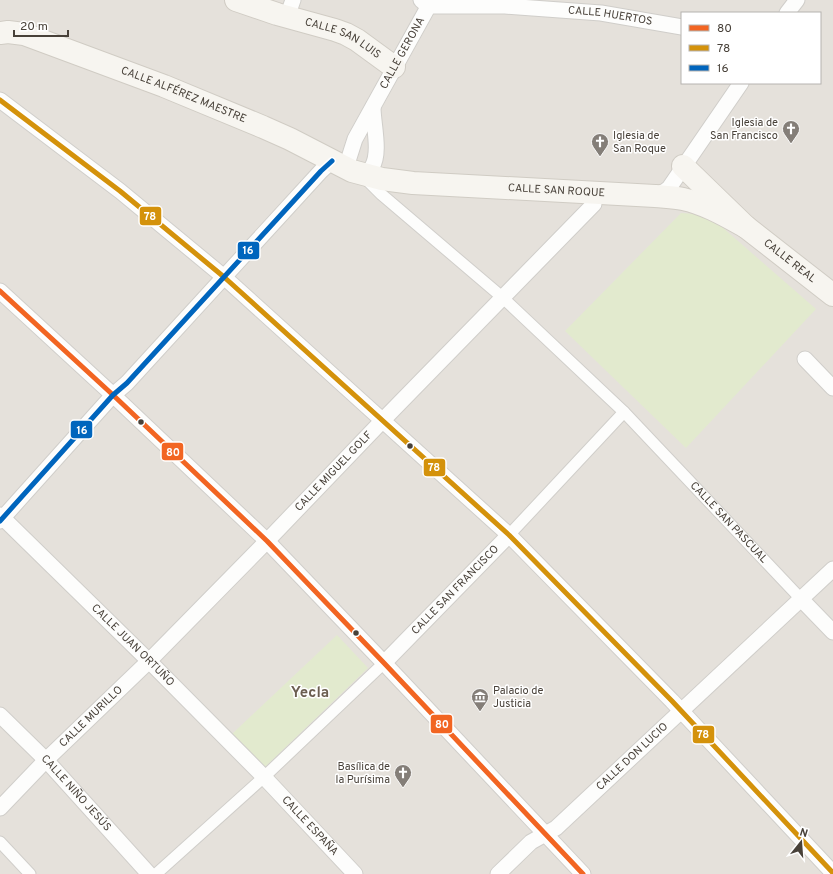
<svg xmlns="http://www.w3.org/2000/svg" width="833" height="874" viewBox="0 0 833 874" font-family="Overpass,sans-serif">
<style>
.residential{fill:#e5e1db;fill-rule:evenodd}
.green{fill:#e2eace}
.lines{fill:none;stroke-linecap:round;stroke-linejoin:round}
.pedestrian-casing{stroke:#d0ceca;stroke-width:13}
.minor-casing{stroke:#d0ceca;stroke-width:17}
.secondary-casing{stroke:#d0ccc4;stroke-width:24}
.pedestrian{stroke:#fdfdfc;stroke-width:11}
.minor{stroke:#fdfdfc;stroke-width:15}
.secondary{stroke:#f7f5f0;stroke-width:22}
.bus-1-casing{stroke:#fff;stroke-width:8}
.bus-2-casing{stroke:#fff;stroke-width:8}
.bus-3-casing{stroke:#fff;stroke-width:8}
.bus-1{stroke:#f26522;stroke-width:5}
.bus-2{stroke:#d4920b;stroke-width:5}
.bus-3{stroke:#0065bd;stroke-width:5}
.bus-dot{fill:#484139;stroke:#fff;stroke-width:1.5}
.labels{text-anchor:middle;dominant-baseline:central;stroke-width:3;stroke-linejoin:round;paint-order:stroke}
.street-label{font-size:11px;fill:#484139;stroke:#fff}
.poi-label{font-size:11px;fill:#484139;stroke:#fff;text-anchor:end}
.district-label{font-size:15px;font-weight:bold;fill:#6b5e50;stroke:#fff}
.line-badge{stroke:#fff;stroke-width:1.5}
.badge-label{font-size:11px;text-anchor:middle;font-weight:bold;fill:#fff}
</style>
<rect width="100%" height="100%" fill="#f2f0ec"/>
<path class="residential" d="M0 0H833V874H0ZM682 13H820V83H682Z"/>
<path class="green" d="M681 213 696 214 722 227 816 309 686 448 565 331Z
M337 635 368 668 265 767 232 734Z"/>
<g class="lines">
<defs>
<g id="pedestrian">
<path id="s1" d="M366 179 381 194 502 297 624 412 801 599"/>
<path d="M509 535 624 412"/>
<path d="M0 842 30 874"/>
<path d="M156 874 264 777 384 663"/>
</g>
<g id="minor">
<path id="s2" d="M421 0 428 6H505L601 13 682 27"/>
<path d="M787 13 797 0"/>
<path d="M287 17 293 0"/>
<path d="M0 100 120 191 224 277 509 535 672 701 833 873"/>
<path id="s3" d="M352 171 348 161 355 139 432 0"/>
<path d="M361 174C365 172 369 171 372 167 381 152 373 124 373 107"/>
<path d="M655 196 665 191 669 188 741 83"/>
<path d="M0 291 113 395 267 541 384 663 583 874"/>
<path d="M805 359 833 388"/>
<path id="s4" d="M0 515 149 661 264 777 355 874"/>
<path d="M0 521 113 395 127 383 321 171 332 161"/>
<path d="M801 599 833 632"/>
<path id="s5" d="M384 663 509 535"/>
<path id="s6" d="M0 715 46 760 149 874"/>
<path id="s7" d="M0 808 46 760 149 661 267 541 383 420 594 204V193"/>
<path id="s8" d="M498 874 531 842 556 828 833 569"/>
</g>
<g id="secondary">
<path id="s9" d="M236 0 277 14 335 30 346 34 357 40 394 67"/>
<path id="s10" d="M0 33 8 32 24 34 164 86 263 127 290 139 352 171 382 179 413 183 655 196C665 197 674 197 683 199 706 204 726 216 746 227"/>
<path id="s11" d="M683 166 746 227 833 295"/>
</g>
</defs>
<use href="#pedestrian" class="pedestrian-casing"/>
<use href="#minor" class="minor-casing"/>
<use href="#secondary" class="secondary-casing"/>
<use href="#pedestrian" class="pedestrian"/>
<use href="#minor" class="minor"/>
<use href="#secondary" class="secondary"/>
<defs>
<path id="bus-1" d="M0 291 113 395 267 541 384 663 583 874"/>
<path id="bus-2" d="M0 100 120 191 224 277 509 535 672 701 833 873"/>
<path id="bus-3" d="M0 521 113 395 127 383 321 171 332 161"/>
</defs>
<use href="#bus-1" class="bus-1-casing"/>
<use href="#bus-2" class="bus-2-casing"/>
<use href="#bus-3" class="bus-3-casing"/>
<use href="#bus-1" class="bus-1"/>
<use href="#bus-2" class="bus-2"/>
<use href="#bus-3" class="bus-3"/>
</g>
<defs>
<symbol id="church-pin" viewBox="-11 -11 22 30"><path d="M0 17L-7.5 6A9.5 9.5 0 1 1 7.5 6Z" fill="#847e78" stroke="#fff"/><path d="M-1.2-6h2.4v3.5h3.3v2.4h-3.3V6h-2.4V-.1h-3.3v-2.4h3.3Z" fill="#fff"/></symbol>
<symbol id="museum-pin" viewBox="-11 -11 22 30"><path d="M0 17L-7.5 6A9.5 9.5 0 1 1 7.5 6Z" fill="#847e78" stroke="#fff"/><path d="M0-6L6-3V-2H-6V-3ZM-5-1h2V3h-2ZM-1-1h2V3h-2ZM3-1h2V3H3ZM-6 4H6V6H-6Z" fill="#fff"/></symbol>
</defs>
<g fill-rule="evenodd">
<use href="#church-pin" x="781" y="119" width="20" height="27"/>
<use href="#church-pin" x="590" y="132" width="20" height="27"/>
<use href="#museum-pin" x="470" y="687" width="20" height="27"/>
<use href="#church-pin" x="393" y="763" width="20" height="27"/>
</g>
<g class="bus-dot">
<circle cx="141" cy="422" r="3.5"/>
<circle cx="410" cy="446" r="3.5"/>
<circle cx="356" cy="633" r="3.5"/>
</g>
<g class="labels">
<g class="street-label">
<text stroke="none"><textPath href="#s2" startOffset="192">CALLE HUERTOS</textPath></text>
<text stroke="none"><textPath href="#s9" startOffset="114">CALLE SAN LUIS</textPath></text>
<text stroke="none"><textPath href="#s3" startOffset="132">CALLE GERONA</textPath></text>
<text stroke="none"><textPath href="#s10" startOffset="195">CALLE ALFÉREZ MAESTRE</textPath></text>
<text stroke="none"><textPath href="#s10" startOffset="586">CALLE SAN ROQUE</textPath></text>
<text stroke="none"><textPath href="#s11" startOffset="143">CALLE REAL</textPath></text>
<text stroke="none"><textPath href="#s7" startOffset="474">CALLE MIGUEL GOLF</textPath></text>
<text stroke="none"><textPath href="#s1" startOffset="500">CALLE SAN PASCUAL</textPath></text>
<text stroke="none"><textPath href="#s5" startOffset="102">CALLE SAN FRANCISCO</textPath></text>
<text stroke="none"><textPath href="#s4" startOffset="186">CALLE JUAN ORTUÑO</textPath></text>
<text stroke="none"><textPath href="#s7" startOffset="129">CALLE MURILLO</textPath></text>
<text stroke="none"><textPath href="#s8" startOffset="179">CALLE DON LUCIO</textPath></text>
<text stroke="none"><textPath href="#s6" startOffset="109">CALLE NIÑO JESÚS</textPath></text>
<text stroke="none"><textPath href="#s4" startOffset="439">CALLE ESPAÑA</textPath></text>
</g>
<g class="poi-label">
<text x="778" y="123">Iglesia de<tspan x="778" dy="13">San Francisco</tspan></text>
<text x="613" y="136" text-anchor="start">Iglesia de<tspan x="613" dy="13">San Roque</tspan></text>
<text x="493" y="691" text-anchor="start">Palacio de<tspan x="493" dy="13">Justicia</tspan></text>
<text x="390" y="767">Basílica de<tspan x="390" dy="13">la Purísima</tspan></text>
</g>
<g class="district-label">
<text x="310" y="693">Yecla</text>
</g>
</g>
<g class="line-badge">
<rect x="139" y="206" width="23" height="20" rx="4" fill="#d4920b"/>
<rect x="237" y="241" width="23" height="19" rx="4" fill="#0065bd"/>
<rect x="70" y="420" width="23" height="19" rx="4" fill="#0065bd"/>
<rect x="161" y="442" width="23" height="19" rx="4" fill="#f26522"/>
<rect x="423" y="458" width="23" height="19" rx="4" fill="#d4920b"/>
<rect x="430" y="714" width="23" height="20" rx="4" fill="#f26522"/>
<rect x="692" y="725" width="23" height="19" rx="4" fill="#d4920b"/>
</g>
<g class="badge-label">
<text x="150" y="220">78</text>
<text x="248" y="254">16</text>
<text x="82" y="434">16</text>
<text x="173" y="456">80</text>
<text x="434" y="471">78</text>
<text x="442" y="728">80</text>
<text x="703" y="738">78</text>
</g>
<rect x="681" y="12" width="140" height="72" fill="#ffffff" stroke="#b6b3b0"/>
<rect x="689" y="25" width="20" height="6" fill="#f26522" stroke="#b6b3b0"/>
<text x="717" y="32" font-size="12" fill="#484139">80</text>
<rect x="689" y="45" width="20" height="6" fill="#d4920b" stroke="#b6b3b0"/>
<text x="717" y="52" font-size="12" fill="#484139">78</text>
<rect x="689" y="65" width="20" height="6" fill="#0065bd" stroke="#b6b3b0"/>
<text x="717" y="72" font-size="12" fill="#484139">16</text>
<g transform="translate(801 842) rotate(17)" stroke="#ffffff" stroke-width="3" paint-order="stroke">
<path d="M0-3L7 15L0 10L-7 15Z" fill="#484139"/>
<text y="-6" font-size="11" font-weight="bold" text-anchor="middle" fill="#484139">N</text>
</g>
<path d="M14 30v6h54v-6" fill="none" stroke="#484139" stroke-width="2"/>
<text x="20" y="30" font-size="12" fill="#484139" stroke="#ffffff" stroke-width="3" paint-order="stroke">20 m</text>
</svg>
